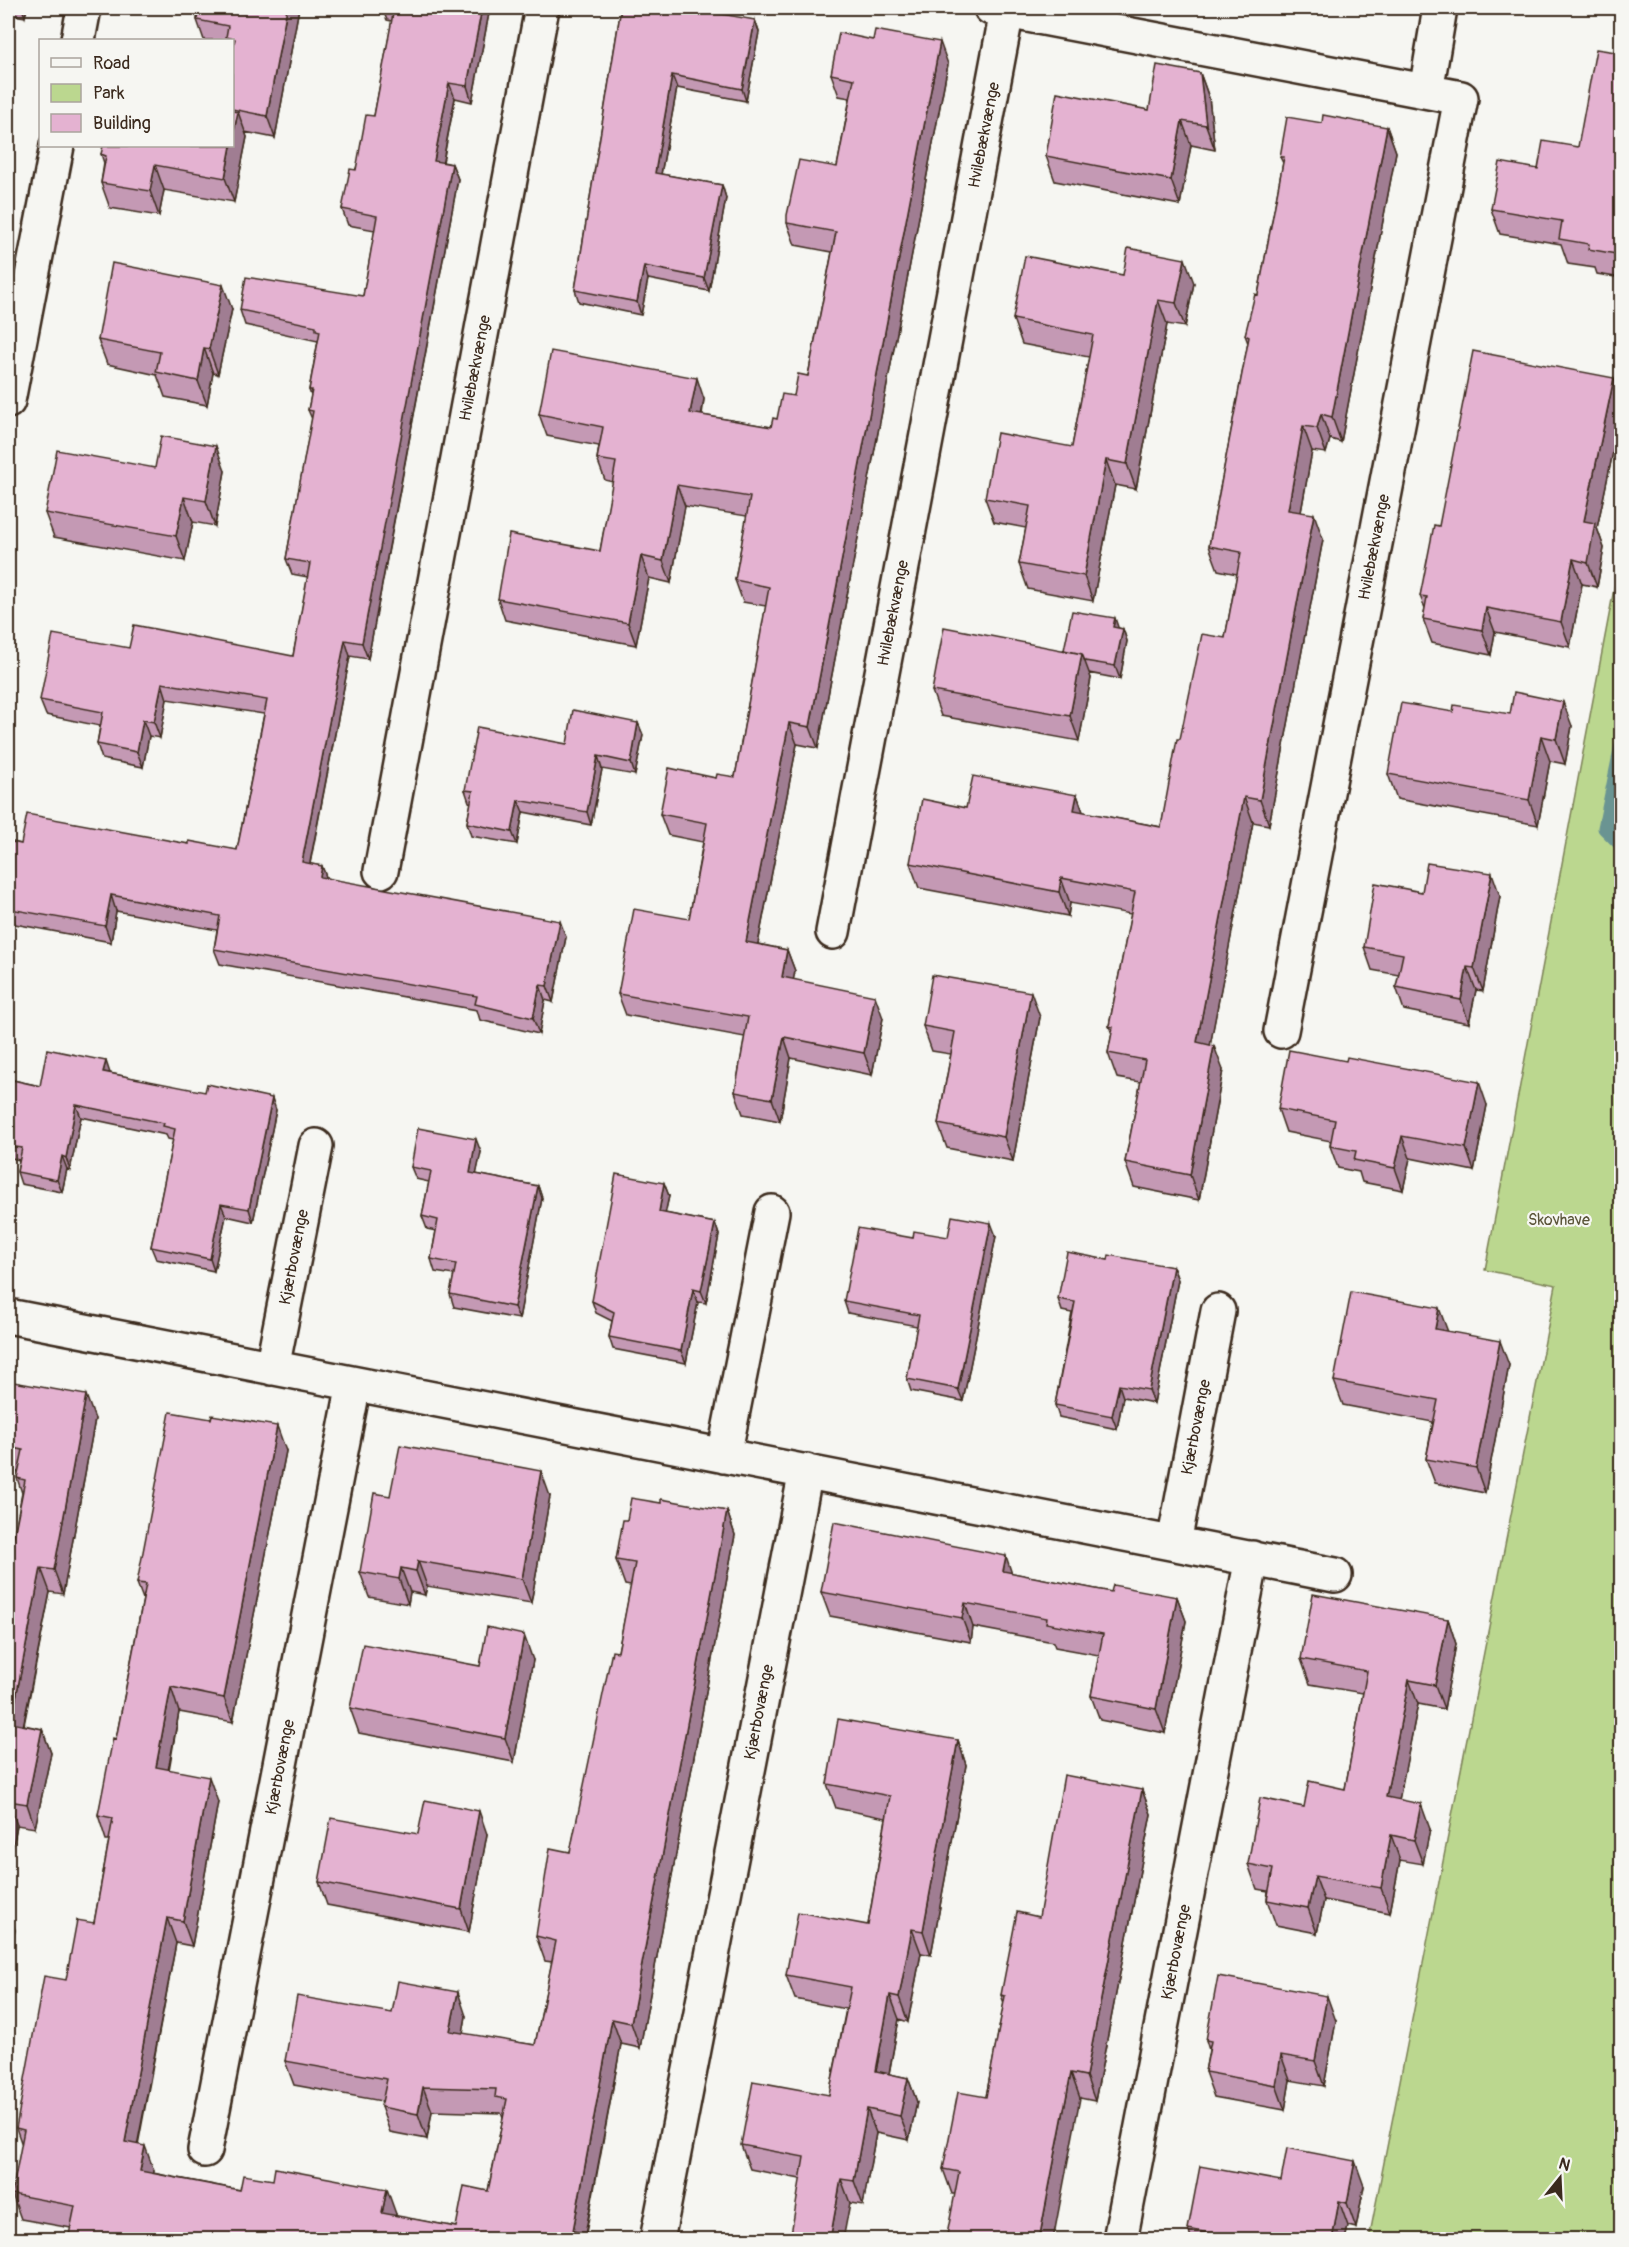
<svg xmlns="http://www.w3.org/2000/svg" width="1629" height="2247" viewBox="0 0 1629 2247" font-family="Pangolin,sans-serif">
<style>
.green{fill:#bbd78f;stroke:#7b8056;stroke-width:1.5}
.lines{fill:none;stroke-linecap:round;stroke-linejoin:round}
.stream{stroke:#6a9492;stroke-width:15}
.minor-casing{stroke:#3b2a1e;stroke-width:38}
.minor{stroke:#f6f6f2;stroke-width:33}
.wall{fill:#c499b4;stroke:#3b2a1e;stroke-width:1.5}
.shaded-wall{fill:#a07d92;stroke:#3b2a1e;stroke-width:1.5}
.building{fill:#e4b2d1;stroke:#3b2a1e;stroke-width:1.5}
.labels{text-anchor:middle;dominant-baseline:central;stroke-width:4.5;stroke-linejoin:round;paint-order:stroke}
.street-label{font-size:16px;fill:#3b2a1e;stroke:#f6f6f2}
.park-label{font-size:16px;fill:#5b553a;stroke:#f6f6f2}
</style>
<rect width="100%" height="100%" fill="#f6f6f2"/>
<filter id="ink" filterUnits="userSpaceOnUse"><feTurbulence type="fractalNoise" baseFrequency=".0167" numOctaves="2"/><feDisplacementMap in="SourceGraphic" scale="12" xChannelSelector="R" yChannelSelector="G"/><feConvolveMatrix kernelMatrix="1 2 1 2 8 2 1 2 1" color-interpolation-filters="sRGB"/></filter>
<g filter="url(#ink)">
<path class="green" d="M1621 552V2239H1369L1556 1285 1485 1270Z"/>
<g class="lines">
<path class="stream" d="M1622 745 1605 828 1622 845"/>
<defs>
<path id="minor" d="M991 8 1461 98 1281 1031
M78 40 84 8
M1426 91 1440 8
M8 401 57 146
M381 871 542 8
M833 932 1007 11
M8 1316 1335 1575
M272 1368 316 1146
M724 1456 772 1212
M1174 1543 1218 1311
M205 2150 354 1384
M658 2235 806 1471
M1120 2240 1252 1558"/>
</defs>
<use href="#minor" class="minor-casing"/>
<use href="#minor" class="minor"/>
</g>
<path class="wall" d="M8 8H27L25 17 8 14Z
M177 8H299L275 138 245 132 247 137 234 202 164 190 159 216 110 208 101 183 104 163 101 154 232 146V40H204L197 20 198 12Z
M382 8H490L472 102 455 98 443 162 452 164 458 179 397 506 368 659 350 656 310 864 322 866 326 878 566 937 553 1002 545 1000 539 1034 480 1020 477 1010 220 964 214 949 217 930 116 911 111 942 15 924 12 915 8 914V841L21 844H189L237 850 264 714 167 699 160 738 149 736 143 767 102 759 97 744 100 726 46 715 40 700 129 648 293 656 308 577 292 574 286 559 312 419 308 410 311 396 309 390 318 341 245 325 240 310 363 296 375 230 348 225 342 209 374 116 392 21 387 20Z
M621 8 755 20 759 32 746 101 677 88 661 174 722 185 726 198 709 291 648 279 641 315 579 302 575 290Z
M1622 53V278L1597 274 1595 268 1568 264 1561 244 1500 234 1491 209 1578 147Z
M948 64 818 748 797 744 758 944 787 950 795 971 793 979 883 1018 872 1075 791 1058 780 1121 743 1114 735 1092 745 1037 626 1015 618 994 689 919 703 842 668 835 660 814 716 778 735 777 766 606 743 602 735 580 747 516 685 506 671 583 649 578 636 645 505 620 498 599 600 551 613 482 605 480 597 459 599 446 547 436 539 414 704 399 702 415 771 427 808 376 832 252 795 245 787 223 837 167 850 98 839 96 831 74Z
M1200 73 1209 98 1215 150 1191 145 1180 205 1055 181 1046 156 1149 110Z
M1322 123 1387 127 1396 152 1341 442 1330 439 1326 453 1312 451 1301 512 1323 539 1269 825 1253 822 1210 1045 1223 1070 1199 1200 1134 1187 1125 1162 1141 1082 1117 1078 1108 1053 1112 1034 1109 1026 1131 914 1070 903 1068 916 919 888 910 863 966 808 1077 795 1083 812 1161 827 1180 739 1225 638 1237 574 1218 570 1209 546 1248 343 1245 335 1258 295 1283 163 1280 157Z
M1123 275 1194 283 1185 327 1167 324 1136 489 1115 485 1093 601 1028 589 1019 564 1026 528 994 522 985 498 1072 447 1089 357 1022 344 1013 319Z
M232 309 218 374 213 373 207 405 165 397 157 375 107 364 98 340Z
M1622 398V409L1597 528 1604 548 1597 587 1582 584 1570 647 1495 632 1491 655 1432 643 1423 619 1425 608 1420 596 1439 526Z
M155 468 225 471 215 526 193 522 185 561 54 537 45 513Z
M1118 628 1123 629 1127 641 1120 679 1089 673 1091 678 1079 741 941 716 932 691 1064 650Z
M1453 712 1572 726 1565 764 1550 761 1538 825 1397 799 1388 774Z
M638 723 643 735 635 775 602 769 591 825 523 812 517 844 471 836 467 823 471 803 469 802 465 790 567 744Z
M1422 892 1500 896 1483 991 1476 990 1469 1023 1404 1010 1396 987 1399 975 1372 970 1364 947Z
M1040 1017 1013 1161 947 1148 938 1124 951 1054 932 1051 923 1026Z
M110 1073 276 1110 253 1222 226 1216 214 1271 156 1259 151 1247 173 1140 168 1139 166 1135 81 1117 70 1170 67 1169 62 1192 21 1184 17 1172 19 1160 8 1157V1079L40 1086Z
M1487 1105 1474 1171 1410 1158 1403 1190 1362 1182 1359 1172 1338 1168 1330 1146 1331 1141 1286 1132 1278 1109Z
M481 1152 476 1174 538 1186 542 1198 519 1319 454 1307 450 1294 454 1275 435 1272 431 1259 436 1231 427 1229 422 1216 429 1182 416 1179 411 1167Z
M664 1183 669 1196 665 1213 715 1223 719 1235 706 1303 698 1302 686 1363 613 1349 609 1337 612 1321 596 1313 592 1301Z
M996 1236 963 1401 911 1391 907 1379 917 1326 848 1313 844 1301 913 1238Z
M1108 1260 1173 1267 1178 1280 1154 1403 1123 1397 1117 1429 1059 1417 1055 1405 1072 1313 1062 1311 1058 1299Z
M1447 1331 1509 1365 1485 1493 1435 1483 1426 1459 1433 1422 1343 1405 1334 1381Z
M8 1381 95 1419 63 1594 50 1592 24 1725 42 1729 51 1753 35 1828 17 1825 8 1872V1561H9L22 1493 17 1478 18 1472 8 1470Z
M286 1451 233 1722 179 1712 169 1770 218 1802 192 1946 176 1943 138 2145 154 2171 153 2173 240 2190 396 2214 395 2216 456 2227 488 2191 503 2118 501 2113 432 2111 427 2139 390 2132 381 2107 382 2101 294 2085 285 2061 392 2013 466 2016 463 2034 535 2045 552 1962 545 1961 536 1936 570 1852 618 1652 631 1586 625 1585 616 1560 627 1520 661 1503 727 1511 735 1535 640 2048 621 2044 586 2233 71 2228 21 2219 12 2194 22 2145 16 2128 66 1980 94 1923 109 1840H106L98 1815 116 1739 143 1599 137 1583Z
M390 1496H550L531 1603 427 1586 425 1595 410 1592 408 1604 369 1597 360 1572Z
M1012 1573 1111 1592 1177 1597 1186 1621 1165 1733 1100 1720 1091 1696 1099 1655 1055 1647 1053 1642 973 1627 971 1642 830 1616 821 1592Z
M1448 1619 1456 1644 1444 1709 1418 1704 1399 1799 1430 1829 1423 1864 1400 1860 1390 1913 1324 1900 1317 1933 1276 1925 1267 1900 1268 1891 1257 1889 1248 1864 1304 1807 1345 1789 1363 1693 1310 1684 1301 1659Z
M533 1660 514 1762 359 1733 350 1708 480 1666Z
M958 1740 966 1765 931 1955 921 1953 908 2022 899 2019 889 2074 908 2078 917 2102 909 2140 876 2133 863 2205 850 2203 800 2179 750 2169 741 2145 829 2095 846 2009 795 1999 786 1975 868 1925 886 1818 836 1808 827 1784Z
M1142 1790 1151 1814 1095 2101 1080 2098 955 2194H952L943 2169 986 2097 1004 2003 1001 1995 1039 1917Z
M487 1834 469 1932 327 1905 319 1882Z
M1336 2021 1324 2086 1290 2080 1285 2110 1214 2097 1205 2072 1209 2050 1206 2040Z
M1281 2181 1364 2186 1356 2228 1348 2226 1345 2240H1192L1188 2229Z"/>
<path class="shaded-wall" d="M22 8H27L25 17Z
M287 8H299L275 138 267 116Z
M482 8H490L472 102 467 86Z
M755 20 759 32 746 101 742 89Z
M940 42 948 64 818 748 810 727Z
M1200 73 1209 98 1215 150 1206 125Z
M672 75 677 88 659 185 655 173Z
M449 83 455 98 440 176 434 161Z
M8 85 11 94 8 111Z
M238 112 247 137 234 202 225 178 231 146H232V140Z
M1182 121 1191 145 1180 205 1171 180Z
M1387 127 1396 152 1341 442 1332 417Z
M452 164 458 179 368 659 362 643Z
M155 165 164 190 159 216 150 191Z
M722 185 726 198 709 291 704 278Z
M1185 259 1194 283 1185 327 1176 303Z
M644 266 648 279 641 315 637 302Z
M223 285 232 309 218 374 209 349Z
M1158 300 1167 324 1136 489 1127 464Z
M204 348 213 373 207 405 198 381Z
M697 378 704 399 698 434 690 413Z
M1614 378 1622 398V409L1597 528 1604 548 1597 587 1588 563 1584 521Z
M1321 414 1330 439 1326 453 1317 428Z
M1303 426 1312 451 1297 534 1288 510Z
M216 446 225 471 215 526 206 501Z
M1106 460 1115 485 1093 601 1084 576Z
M677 485 685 506 671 583 663 561Z
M184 497 193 522 185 561 176 536Z
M1314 514 1323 539 1269 825 1260 800Z
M641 556 649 578 636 645 628 623Z
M1573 559 1582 584 1570 647 1561 622Z
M1486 608 1495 632 1491 655 1482 630Z
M1115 618 1119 630 1113 627Z
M1123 629 1127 641 1120 679 1115 666Z
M345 640 350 656 307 878 302 862Z
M1082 654 1091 678 1079 741 1070 716Z
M162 683 167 699 160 738 154 722Z
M1563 702 1572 726 1565 764 1556 739Z
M143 720 149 736 143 767 137 752Z
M638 723 643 735 635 775 631 763Z
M789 723 797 744 754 964 746 942Z
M1541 736 1550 761 1538 825 1529 800Z
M598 756 602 769 591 825 587 812Z
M1077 795 1086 820 1074 810Z
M1244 797 1253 822 1206 1067 1197 1042Z
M518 800 523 812 517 844 512 832Z
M322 866 328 882 320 877Z
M1492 873 1500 896 1483 991 1474 968Z
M1061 878 1070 903 1068 916 1059 892Z
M111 895 116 911 111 942 105 926Z
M560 921 566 937 553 1002 547 986Z
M787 950 795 971 790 999 782 977Z
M1467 967 1476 990 1469 1023 1461 1000Z
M540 985 545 1000 539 1034 533 1018Z
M1031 992 1040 1017 1013 1161 1004 1137Z
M875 996 883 1018 872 1075 864 1053Z
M784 1037 791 1058 780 1121 772 1099Z
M1214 1046 1223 1070 1199 1200 1190 1175Z
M106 1061 110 1073 103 1072Z
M1479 1082 1487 1105 1474 1171 1466 1148Z
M272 1098 276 1110 253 1222 249 1209Z
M76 1105 81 1117 70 1170 66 1158Z
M1402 1136 1410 1158 1403 1190 1395 1168Z
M476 1139 481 1152 474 1185 470 1173Z
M62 1156 67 1169 62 1192 57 1180Z
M664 1183 669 1196 663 1224 659 1212Z
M538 1186 542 1198 519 1319 514 1307Z
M221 1204 226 1216 214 1271 210 1259Z
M715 1223 719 1235 706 1303 701 1291Z
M991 1223 996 1236 963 1401 958 1389Z
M1173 1267 1178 1280 1154 1403 1149 1390Z
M693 1289 698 1302 686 1363 681 1351Z
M1439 1308 1448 1332 1435 1329Z
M1500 1341 1509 1365 1485 1493 1476 1468Z
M1119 1385 1123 1397 1117 1429 1112 1416Z
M86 1395 95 1419 63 1594 54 1570Z
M277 1426 286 1451 233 1722 224 1698Z
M541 1471 550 1496 531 1603 522 1579Z
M727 1511 735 1535 640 2048 631 2023Z
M1006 1556 1014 1580 1003 1571Z
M418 1561 427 1586 425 1595 416 1571Z
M41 1568 50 1592 19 1747 11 1723Z
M401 1568 410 1592 408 1604 399 1579Z
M1177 1597 1186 1621 1165 1733 1156 1709Z
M965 1603 973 1627 971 1642 962 1618Z
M1448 1619 1456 1644 1444 1709 1435 1685Z
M524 1635 533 1660 514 1762 505 1738Z
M1409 1680 1418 1704 1395 1821 1386 1797Z
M171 1687 179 1712 164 1792 156 1767Z
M42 1729 51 1753 35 1828 27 1804Z
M958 1740 966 1765 931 1955 923 1931Z
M209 1777 218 1802 192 1946 183 1921Z
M1142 1790 1151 1814 1095 2101 1086 2076Z
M8 1801 17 1825 8 1872Z
M1421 1804 1430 1829 1423 1864 1414 1840Z
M479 1811 487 1834 469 1932 461 1909Z
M1391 1835 1400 1860 1390 1913 1381 1888Z
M1315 1876 1324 1900 1317 1933 1308 1908Z
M8 1910 15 1930 8 1965Z
M167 1918 176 1943 133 2167 125 2142Z
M912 1929 921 1953 908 2022 899 1997Z
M458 1992 466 2016 459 2056 450 2031Z
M890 1995 899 2019 885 2095 876 2071Z
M1327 1996 1336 2021 1324 2086 1315 2061Z
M612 2019 621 2044 584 2240 573 2231Z
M1281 2055 1290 2080 1285 2110 1276 2085Z
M1071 2073 1080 2098 1053 2240H1039Z
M908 2078 917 2102 909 2140 900 2116Z
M423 2087 432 2111 427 2139 418 2114Z
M867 2109 876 2133 863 2205 854 2181Z
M145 2146 154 2171 149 2195 140 2171Z
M1355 2161 1364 2186 1356 2228 1347 2203Z
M841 2179 850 2203 843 2240H830Z
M387 2189 396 2214 391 2237 382 2213Z
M1339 2201 1348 2226 1345 2240H1332Z"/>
<path class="building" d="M199 8H287L267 116 232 109V51L235 39 226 37 228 26 197 20Z
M394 8H482L467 86 449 83 434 161 452 164 391 491 362 643 345 640 302 862 322 866 320 877 560 921 547 986 540 985 533 1018 475 1004 477 996 214 949 220 916 111 895 105 926 10 909 11 900H8V841L21 844 27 814 189 844V841L237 850 267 700 162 683 154 722 143 720 137 752 97 744 103 712 40 700 53 634 129 648 134 625 293 656 310 563 286 559 313 411 308 410 312 390H309L320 331 316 330V326L240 310 246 277 363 296 377 216 342 209 350 169 356 170 366 115 374 116Z
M621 8H689L755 20 742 89 672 75 655 173 722 185 704 278 644 266 637 302 575 290Z
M875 30 940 42 810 727 789 723 746 942 787 950 782 977 875 996 864 1053 784 1037 772 1099 735 1092 748 1017 618 994 634 909 689 919 707 823 660 814 669 768 716 778 717 774 735 777 769 587 735 580 750 497 677 485 663 561 641 556 628 623 498 599 509 534 600 551 616 462 597 459 603 427 539 414 551 351 697 378 690 413 771 427 773 418 777 419 782 394 794 396 798 374 808 376 836 232 787 223V215L799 160 837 167 854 79 831 74 839 33 873 40Z
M1596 49 1622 53V255L1588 249 1589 244 1559 239 1562 221 1491 209 1500 162 1538 169 1543 141 1578 147Z
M1157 65 1200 73 1206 125 1182 121 1171 180 1046 156 1057 92 1149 110Z
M232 111 238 112 232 140Z
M1323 115 1387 127 1332 417 1321 414 1317 428 1303 426 1288 510 1314 514 1260 800 1244 797 1197 1042 1214 1046 1190 1175 1125 1162 1145 1060 1108 1053 1113 1027 1109 1026 1135 892 1061 878 1059 892 910 863 922 799 966 808 973 776 1077 795 1074 810 1161 827 1177 739H1180L1202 634 1225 638 1241 552 1209 546 1249 337 1245 335 1255 294 1258 295 1284 157H1280L1287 117 1322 123Z
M103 146H231L225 178 155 165 150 191 101 183 106 156 101 154Z
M1128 248 1185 259 1176 303 1158 300 1127 464 1106 460 1084 576 1019 564 1030 506 985 498 997 433 1072 447 1093 335 1013 319 1025 256 1123 275Z
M112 263 223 285 209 349 204 348 198 381 156 372 160 352 98 340Z
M1473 351 1614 378 1584 521 1595 523 1588 563 1573 559 1561 622 1486 608 1482 630 1423 619 1427 597 1420 596 1434 525 1439 526Z
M161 436 216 446 206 501 184 497 176 536 45 513 57 450 155 468Z
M1072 611 1115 618 1113 627 1123 629 1115 666 1085 661 1082 654 1064 650Z
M944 627 1082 654 1070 716 932 691Z
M1514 692 1563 702 1556 739 1541 736 1529 800 1388 774 1401 703 1453 712 1454 705 1510 714Z
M573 710 638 723 631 763 598 756 587 812 518 800 512 832 467 823 473 791 465 790 477 727 567 744Z
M1427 863 1492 873 1474 968 1467 967 1461 1000 1396 987 1403 954 1364 947 1375 883 1422 892Z
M932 975 1031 992 1004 1137 938 1124 955 1032 923 1026Z
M47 1049 106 1061 103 1072 205 1092 207 1084 272 1098 249 1209 221 1204 210 1259 151 1247 175 1129 163 1126 164 1123 76 1105 66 1158 62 1156 57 1180 17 1172 22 1148 8 1146V1079L40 1086Z
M1289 1050 1346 1061 1347 1057 1479 1082 1466 1148 1402 1136 1395 1168 1354 1160 1356 1151 1330 1146 1335 1120 1278 1109Z
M418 1128 476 1139 470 1173 538 1186 514 1307 450 1294 456 1264 431 1259 438 1220 422 1216 431 1171 411 1167Z
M616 1174 664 1183 659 1212 715 1223 701 1291 693 1289 681 1351 609 1337 614 1312 592 1301Z
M952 1216 991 1223 958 1389 907 1379 919 1315 844 1301 858 1228 913 1238 914 1231 948 1237Z
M1067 1252 1108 1260 1109 1255 1173 1267 1149 1390 1119 1385 1112 1416 1055 1405 1075 1302 1058 1299Z
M1351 1292 1439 1308 1435 1329 1500 1341 1476 1468 1426 1459 1438 1400 1334 1381Z
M8 1381 86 1395 54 1570 41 1568 11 1723 42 1729 27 1804 8 1801V1802V1561H9L25 1480 17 1478 23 1450 8 1447Z
M170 1412 211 1419 212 1415 277 1426 224 1698 171 1687 156 1767 209 1777 183 1921 167 1918 125 2142 145 2146 140 2171 240 2190 243 2175 273 2180 275 2168 387 2189 382 2213 456 2227 464 2186 488 2191 507 2099 495 2097 496 2089 423 2087 418 2114 381 2107 387 2079 285 2061 297 1996 392 2013 398 1981 458 1992 450 2031 535 2045 556 1941 536 1936 550 1848 570 1852 612 1651 618 1652 635 1563 616 1560 623 1520H627L631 1498 661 1503V1499L727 1511 631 2023 612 2019 573 2231 616 2240H68L75 2206 12 2194 24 2130 16 2128 44 1976 66 1980 77 1920 94 1923 113 1818 98 1815 113 1738 116 1739 146 1584 137 1583Z
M400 1445 541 1471 522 1579 418 1561 416 1571 401 1568 399 1579 360 1572 374 1493 390 1496Z
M834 1522 1006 1556 1003 1571 1111 1592 1113 1585 1177 1597 1156 1709 1091 1696 1103 1634 1046 1623 1047 1618 965 1603 962 1618 821 1592Z
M1313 1594 1448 1619 1435 1685 1409 1680 1386 1797 1421 1804 1414 1840 1391 1835 1381 1888 1315 1876 1308 1908 1267 1900 1273 1869 1248 1864 1260 1798 1304 1807 1309 1781 1345 1789 1367 1671 1301 1659Z
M487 1627 524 1635 505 1738 350 1708 363 1644 480 1666Z
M838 1719 958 1740 923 1931 912 1929 899 1997 890 1995 876 2071 908 2078 900 2116 867 2109 854 2181 841 2179 830 2240H790L804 2157 741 2145 753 2081 829 2095 851 1987 786 1975 798 1912 868 1925 890 1796 827 1784Z
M1064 1775 1142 1790 1086 2076 1071 2073 1039 2240H946L959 2172 943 2169 958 2092 986 2097 1005 1996 1001 1995 1017 1912 1039 1917Z
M425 1800 479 1811 461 1909 319 1882 331 1818 418 1834Z
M1218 1976 1327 1996 1315 2061 1281 2055 1276 2085 1205 2072 1211 2041 1206 2040Z
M1287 2148 1355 2161 1347 2203 1339 2201 1332 2240H1244L1188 2229 1200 2166 1281 2181Z"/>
</g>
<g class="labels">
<g class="street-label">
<text transform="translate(984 135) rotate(-79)">Hvilebækvænge</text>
<text transform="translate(475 368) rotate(-79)">Hvilebækvænge</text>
<text transform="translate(1374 547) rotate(-79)">Hvilebækvænge</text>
<text transform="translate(893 613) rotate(-79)">Hvilebækvænge</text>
<text transform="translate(294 1257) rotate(-79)">Kjærbovænge</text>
<text transform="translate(1196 1427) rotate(-79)">Kjærbovænge</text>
<text transform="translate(759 1712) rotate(-79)">Kjærbovænge</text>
<text transform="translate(280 1767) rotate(-79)">Kjærbovænge</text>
<text transform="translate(1176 1952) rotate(-79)">Kjærbovænge</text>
</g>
<g class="park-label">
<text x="1559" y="1220">Skovhave</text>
</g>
</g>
<rect width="1629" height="2247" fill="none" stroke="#f6f6f2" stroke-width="30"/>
<rect x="15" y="15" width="1599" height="2217" fill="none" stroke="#3b2a1e" stroke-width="2" filter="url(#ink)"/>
<rect x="39" y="39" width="195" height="108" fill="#f6f6f2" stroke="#aba49d" stroke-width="1.5"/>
<rect x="51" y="58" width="30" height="9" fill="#f6f6f2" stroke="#aba49d" stroke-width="1.5"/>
<text x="93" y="69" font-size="18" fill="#3b2a1e">Road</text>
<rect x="51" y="84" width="30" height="18" fill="#bbd78f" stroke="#aba49d" stroke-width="1.5"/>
<text x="93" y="99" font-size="18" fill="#3b2a1e">Park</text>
<rect x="51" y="114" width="30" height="18" fill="#e4b2d1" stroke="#aba49d" stroke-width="1.5"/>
<text x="93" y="129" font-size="18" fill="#3b2a1e">Building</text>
<g transform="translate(1560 2178) rotate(18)" stroke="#f6f6f2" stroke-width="4.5" paint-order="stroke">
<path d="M0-4.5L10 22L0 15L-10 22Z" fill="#3b2a1e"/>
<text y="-9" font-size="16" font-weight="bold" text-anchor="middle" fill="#3b2a1e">N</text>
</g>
</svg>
